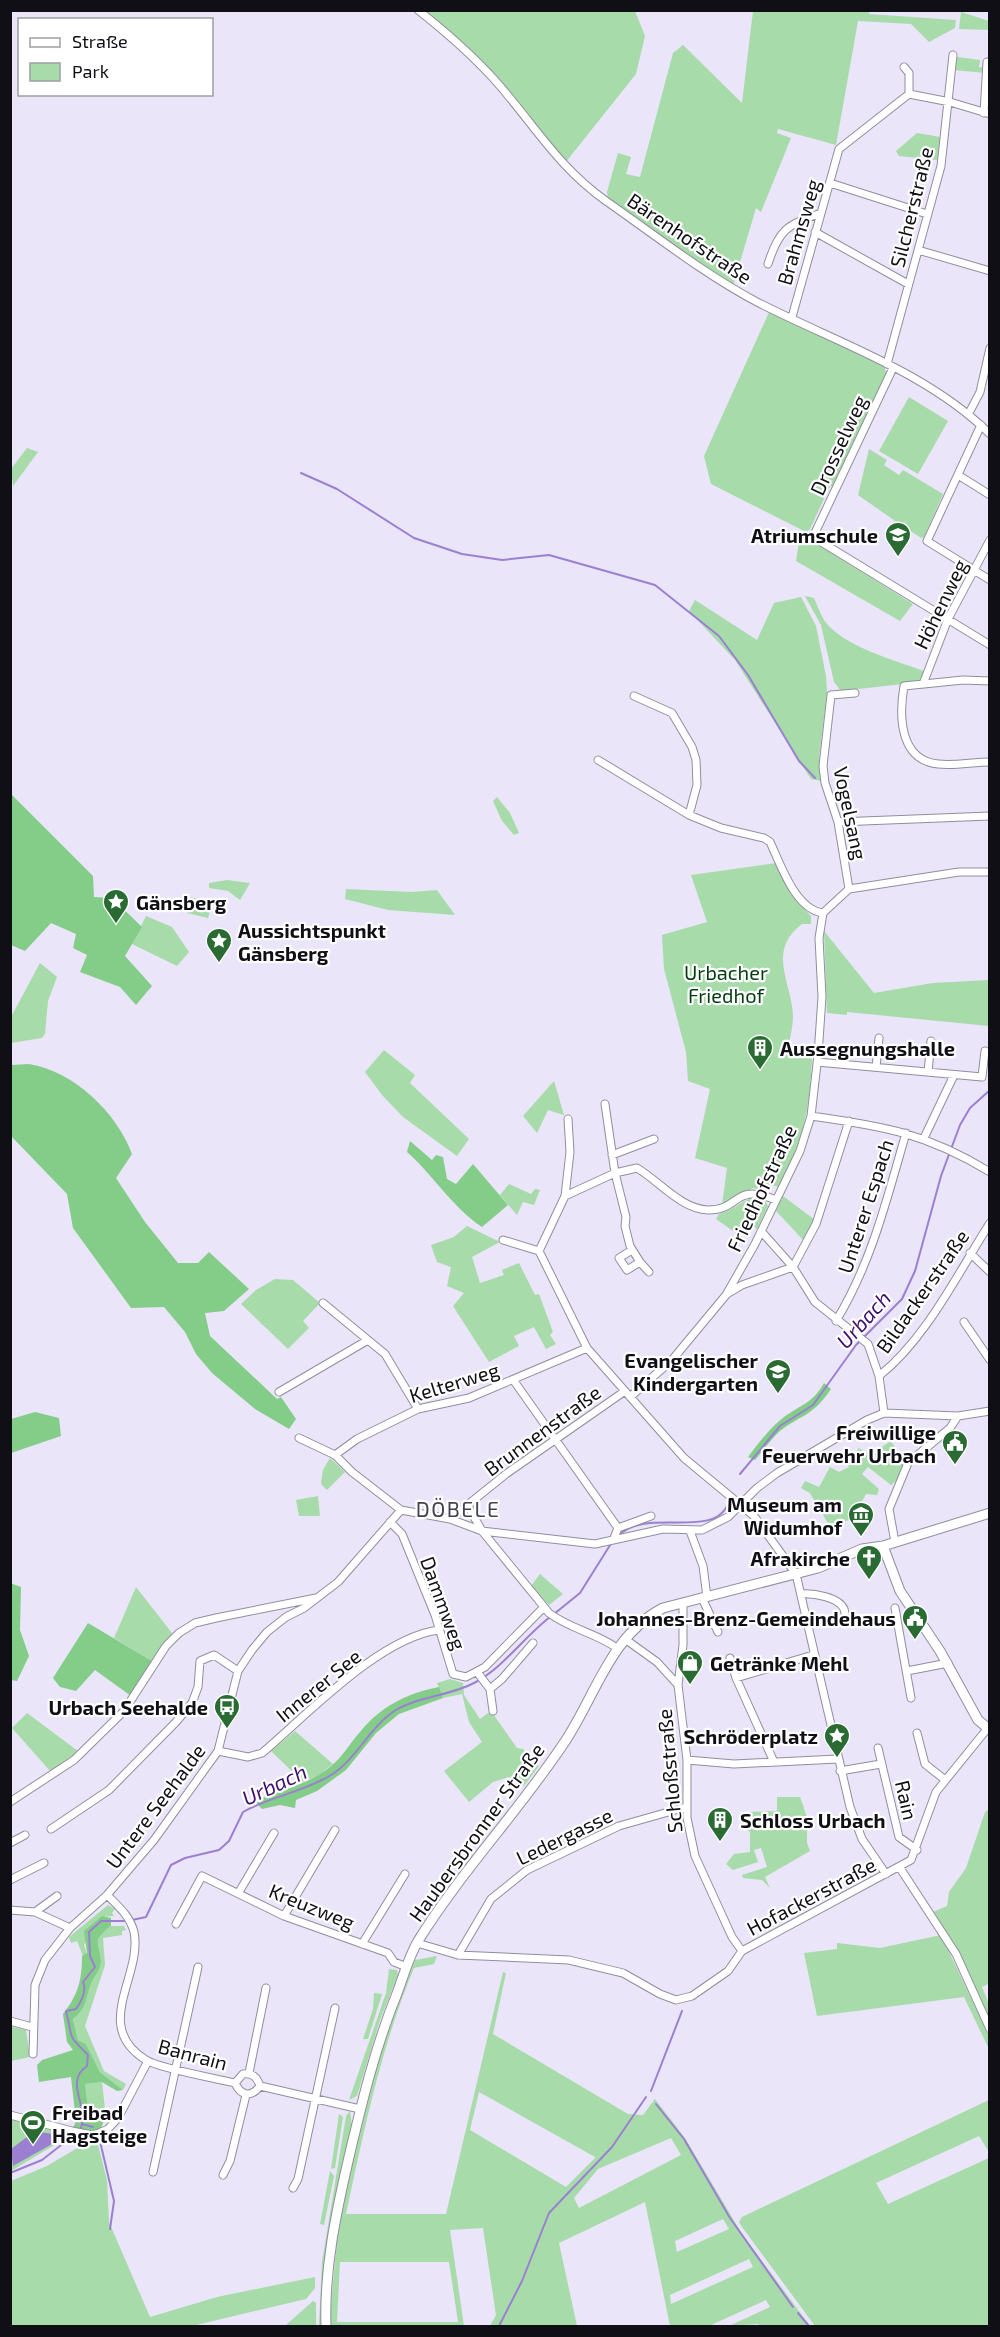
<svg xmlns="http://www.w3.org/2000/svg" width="1000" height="2337" viewBox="0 0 1000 2337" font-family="'Exo 2',sans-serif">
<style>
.green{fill:#a7dbaa;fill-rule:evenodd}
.forest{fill:#83cd89}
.water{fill:#9b80d1}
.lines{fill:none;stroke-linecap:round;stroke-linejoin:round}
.stream{stroke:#9b80d1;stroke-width:2}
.street-casing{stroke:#928d9e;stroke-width:9}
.secondary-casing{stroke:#928d9e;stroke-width:11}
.street{stroke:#fff;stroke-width:7}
.secondary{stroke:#fff;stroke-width:9}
.labels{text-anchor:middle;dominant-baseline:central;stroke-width:4.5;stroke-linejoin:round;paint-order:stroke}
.street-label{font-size:20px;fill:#100f15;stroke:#fff}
.poi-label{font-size:20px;font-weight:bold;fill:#100f15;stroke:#fff;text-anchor:end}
.park-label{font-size:20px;fill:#043c10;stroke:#fff}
.water-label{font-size:21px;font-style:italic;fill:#3e0f71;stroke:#fff}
.neighbourhood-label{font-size:21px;letter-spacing:1.5px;fill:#464150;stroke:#fff}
</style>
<rect width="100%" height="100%" fill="#eae5f8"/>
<path class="green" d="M423 11H635L645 36 636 74 565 163 467 48Z
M753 11H869V14L956 20 955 28 929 42 911 24 858 21 836 145 778 129 777 133 791 138 761 212 756 208 733 286 608 199 607 192 618 153 631 157 626 174 640 177 673 53 683 45 742 103Z
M961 12 989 21V30L959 29Z
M958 57 980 60 979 67 985 68V73L954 70 955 58Z
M917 133 940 137 937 160 899 156 896 151Z
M770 310 885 367 886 374 834 487 830 486 810 529 806 532 711 484 704 456Z
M909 397 948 421 918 474 879 451Z
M27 448 38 452 13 486 11 469Z
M869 449 887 460 884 465 899 475 903 470 943 494 924 537 921 538 903 526 906 521 901 525 858 495Z
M804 536 913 604 900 621 796 561 799 542Z
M805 596 814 598C817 605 820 613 824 620 842 646 894 660 924 671L920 682 841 691 834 682 821 625Z
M801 597 816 626 826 676 827 693 819 758 821 781 811 779 735 660 689 611 695 600 757 640 774 603Z
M497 797 510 813 519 833 514 835 502 821 493 801Z
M776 863C784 884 795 900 811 916V924H802C766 951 792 983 793 1016 793 1028 789 1042 787 1054L812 1057C810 1111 803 1139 779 1187L771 1185 767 1192 753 1188 722 1205 727 1168 695 1158 710 1089 688 1081 686 1052 664 969 662 935 707 922 691 875Z
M227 880 250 883 240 900 228 891 209 888V883Z
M346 889 412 892 437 890 455 915 388 910 345 899Z
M190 897 212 903 208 918 187 913Z
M146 916 172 927 189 952 177 966 132 944Z
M824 931 874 993 933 983 989 980V1026L847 1012V1015L827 1013Z
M40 963 57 977 48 1001 45 1034 42 1038 11 1043V1017Z
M384 1050 415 1075 410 1083 469 1139 457 1156 403 1117 382 1095 365 1072Z
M554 1081 564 1115 548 1110 537 1133 523 1116Z
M509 1184 531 1194 535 1189 540 1190 534 1205 523 1202 517 1215 500 1195Z
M783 1196 815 1220 805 1242 776 1211Z
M757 1197 764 1199 768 1206 757 1229 744 1221 736 1233 716 1219 719 1214C733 1211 742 1199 757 1197Z
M467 1226 500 1242 472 1257 480 1283 504 1275 502 1270 519 1263 535 1295 539 1294 553 1332 550 1335 556 1344 546 1349 534 1327 514 1336 519 1346 489 1362 453 1306 464 1293 447 1286 451 1267 437 1262 431 1245 454 1237Z
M275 1279 293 1280 320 1303 303 1321 309 1328 288 1349 241 1304 256 1290Z
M891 1441 905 1462 900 1478 891 1485 868 1467 862 1474 879 1489 877 1495 866 1494 860 1505 861 1517 829 1525 810 1493 801 1488 805 1481 819 1487 830 1467 839 1472 849 1467 846 1461 859 1448 869 1455Z
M330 1458 345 1472 327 1490 321 1484 323 1470Z
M318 1496 320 1516H299L296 1500Z
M540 1574 563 1594 549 1605 531 1586Z
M136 1587 172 1633 152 1661 114 1638Z
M450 1679 463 1683 464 1695 480 1719 491 1711 517 1748 523 1749 539 1766 524 1786 509 1777 493 1782 469 1802 444 1771 482 1742 469 1722 462 1694 443 1698 437 1683Z
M27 1713 78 1751 51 1772 12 1728Z
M295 1731 333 1764 319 1775 303 1782 271 1751Z
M777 1797H800L807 1817V1843L810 1851 765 1877 770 1888 762 1880 743 1878 742 1875 767 1867 761 1848 754 1850 758 1862 733 1870 726 1864 734 1854 750 1852V1832L747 1830 750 1812 777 1811Z
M989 1809 990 1983 982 1987 989 2004V2027L957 1953 933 1912 947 1906 949 1892 966 1868 985 1812Z
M108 1905 115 1909 112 1913 114 1916 102 1917 84 1945 87 1954 83 1956 77 1941 71 1943 69 1937Z
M111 1926H124L126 1930 122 1931V1935L103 1938 105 1965 85 2026 104 2071 126 2084 123 2090 100 2072 86 2044 78 2040 73 2019C89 2008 85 1994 94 1978 97 1972 101 1968 101 1961 100 1941 90 1941 111 1926Z
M941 1935 989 2036V2049L964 1997 817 2016 804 1953 837 1949V1943L880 1948Z
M437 1956 434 1964 414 1968C381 2047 364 2130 346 2214H446L503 1972 506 1973 493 2034 628 2114 643 2115 655 2099 685 2138 742 2234 810 2326H760L758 2324 729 2326 770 2307 766 2300 709 2326H670L645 2202 559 2243 577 2326H490L496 2315 483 2228 450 2230 464 2326H329L339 2219 380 2044 415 1960ZM479 2092 595 2157V2158L566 2187 470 2130ZM671 2138 681 2155 579 2208 574 2198 598 2169ZM723 2219 729 2229 677 2252 675 2241ZM749 2259 753 2267 671 2304 670 2295ZM340 2262H449L458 2322H337Z
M389 1969 397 1970 398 1975 380 2020 357 2096 349 2100 386 1993Z
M374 1993 382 1994 368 2039H363L373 2009Z
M10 2026 26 2030 30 2057 11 2061Z
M102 2082 106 2117 89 2119 85 2084Z
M989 2100V2152L979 2136 876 2183 888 2204 989 2158V2326H815L742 2227 739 2222 742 2217Z
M350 2111 352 2126 323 2326H319L322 2262 346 2116Z
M339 2114 343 2117 335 2168 331 2169Z
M11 2119 71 2135 11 2171Z
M96 2137 107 2180 109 2222 150 2317 217 2297 315 2277V2288L306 2299 192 2326H11V2181L47 2166Z
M330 2171 334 2176 324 2225 320 2224Z
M313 2301 316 2303V2326H285Z"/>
<path class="forest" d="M10 793 93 876 94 897 112 898 142 927 125 956 152 986 136 1005 120 987 80 972 87 955 73 948 76 934 51 923 25 951 11 945Z
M29 1064C74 1071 117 1113 132 1154L116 1178 145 1222 178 1263H198L209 1252 249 1289 224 1311 205 1313 210 1336 277 1399 281 1397 296 1419 289 1429 255 1409 212 1373 196 1354 185 1332 164 1307 131 1308 73 1228 67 1194 11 1136V1065Z
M410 1141 432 1160 436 1155 443 1157 447 1179 456 1184 473 1164 508 1205 482 1227C452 1207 434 1176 407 1152Z
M824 1383 831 1389C812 1417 802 1414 780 1431 771 1439 763 1451 755 1460L748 1457C759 1442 770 1428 784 1417 802 1404 812 1404 824 1383Z
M35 1412 59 1418 61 1436 11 1453V1419Z
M10 1583 21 1587 20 1630 29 1656 17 1681 11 1680Z
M88 1623 152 1661 131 1696 95 1670 76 1691 60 1687 53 1678Z
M439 1687 443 1698 399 1714 376 1733 346 1770 317 1791 296 1800 295 1808 280 1805 262 1809 254 1801C279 1791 309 1784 330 1767 342 1758 350 1743 360 1732 380 1707 407 1693 439 1687Z
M102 1916 111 1918V1926C90 1942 100 1941 101 1961 101 1968 97 1973 94 1978 85 1994 89 2008 73 2019L78 2040 86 2044 100 2072 123 2090 117 2091 102 2082 85 2084 89 2118H98L104 2121 101 2128 94 2131 73 2128 76 2121 71 2077 39 2082 37 2065 42 2060 73 2050 67 2042 63 2014C78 1995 82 1980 82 1956L87 1953 84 1931Z"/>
<path class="water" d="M35 2131 58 2135 61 2139 13 2166 11 2149Z"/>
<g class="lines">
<path class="stream" d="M301 473 337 489 414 538 462 554 502 560 549 555 655 585 719 636 748 675 799 761 815 778
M740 1474 780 1426 813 1405 856 1345 902 1299 915 1271 941 1176 960 1125 970 1108 990 1090
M618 1536C646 1506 717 1542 729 1501
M554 1614 580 1593 612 1542
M132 1920 146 1917 171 1865 185 1858 219 1850 229 1841 243 1812C271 1796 304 1792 331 1775 357 1759 370 1726 396 1710 419 1696 450 1696 474 1683 503 1668 524 1637 550 1617
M651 2091 682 2011
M656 2104 684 2139 730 2218 793 2307
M82 2124 93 2127
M79 2131C93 2111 62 2083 87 2066L88 2055C65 2032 74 2041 66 2011L76 2009C81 2002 87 1991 83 1982L95 1967 90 1956 89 1932 101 1921H127
M99 2137 114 2201 110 2229
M10 2173 42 2160 74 2135
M798 2313 809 2326
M499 2326 522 2281 549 2213 612 2147 646 2097"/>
<defs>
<path id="street" d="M418 10C451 36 484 65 510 98 542 137 564 171 606 201 655 235 704 274 757 302 835 342 926 371 990 434
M904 67 909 73V94
M984 113 987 62
M830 183 927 214
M815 232 908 284
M918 250 990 271
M768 264C779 229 787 225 821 213
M792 317 839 149 909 94 950 102 990 114
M887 364 941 166 953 55
M893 368 813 537 990 645
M969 413 980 392 990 348
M981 425 927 541 990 580
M958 475 990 495
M990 681 963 680 904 686C899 715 899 760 938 764 955 766 973 762 990 762
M923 684 948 619 990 540
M634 696 672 713 692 747 696 760 697 785 689 815
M598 760 689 815 721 828 764 838 770 842C781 865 795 909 823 913
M838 822 990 816
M849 889 838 822 825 783 823 766 831 695 855 693
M817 1062 982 1077 985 1051
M876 1067 879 1038
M928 1072 931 1041
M605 1104 615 1173 626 1217 625 1226 630 1246 640 1262
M811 1116C883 1126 926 1133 990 1172
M924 1138 954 1075
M612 1155 654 1139
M565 1196 615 1173 637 1168C659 1181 681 1209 708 1210 742 1210 732 1182 776 1200
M761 1231 793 1267 815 1302 868 1344 879 1376 884 1413
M503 1240 539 1251 587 1348 684 1458 754 1516 796 1574 850 1807 862 1839 886 1874
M632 1250 619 1258 627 1270 640 1262 649 1272
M539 1251 565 1196 570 1152 568 1119
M970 1253 990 1272
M727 1294 742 1285 793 1267 816 1224 849 1121
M323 1303 385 1354 418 1409
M836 1321C872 1262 887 1198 906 1133
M964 1322 990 1360
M879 1376C926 1339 958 1273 990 1223
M514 1381 618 1528
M279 1392 368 1340
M630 1397 672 1360 726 1295 755 1244 800 1151 811 1116 818 1055 822 997 819 938 823 913 849 889 959 872H990
M299 1438 335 1455 352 1472 401 1510 450 1519 482 1531 549 1613C570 1629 596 1633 617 1648
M335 1455 357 1439 418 1409 469 1398 587 1348
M468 1506 482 1531 595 1544 663 1529 702 1530 728 1517 757 1488 777 1473 867 1420 884 1413 958 1416 990 1411
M450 1519 506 1474 625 1391
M390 1522 402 1534 435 1615 453 1674 466 1677 485 1667 544 1607
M690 1531 703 1566 707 1597
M614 1538 618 1528 651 1516
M895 1542 889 1509 908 1463 950 1428 958 1416
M801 1594C813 1593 839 1597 844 1609 845 1612 845 1616 847 1619
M702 1598 718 1632
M683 1604V1645L678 1685 687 1760V1818L695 1856 732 1937 742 1951
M895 1608 911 1698
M625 1639 657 1662 678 1685
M730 1658 736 1678 774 1762
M907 1671 948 1663
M477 1672 490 1689 502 1679 533 1643
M736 1678 813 1655
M490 1689 493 1711
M917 1733 925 1764 944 1779
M878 1748 899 1837 917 1850
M218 1751 248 1757 262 1753C307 1715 380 1637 439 1630
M687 1760 734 1764 837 1759
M840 1771 881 1764
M10 1802 74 1760 124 1711 166 1646 179 1633 195 1623 216 1618 316 1598
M51 1829 109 1790 176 1722 192 1703 198 1687 200 1661 214 1655 238 1671
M10 1843 25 1835
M900 1868 956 1954 990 2029
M10 1880 44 1863
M239 1892 274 1833
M107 1895C118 1906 130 1916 134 1932 143 1976 91 2026 146 2060 161 2069 215 2078 235 2083
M10 1910 35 1912 70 1928
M35 1912 57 1896
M284 1916 335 1830
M176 1924 202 1876 284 1916 388 1953 394 1962 407 1967
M417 1943 458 1955 569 1960 623 1973 660 1994 676 2000 692 1996 728 1971 742 1951 911 1860 936 1792 987 1729
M362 1944 405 1874
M458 1955 491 1899 527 1870 619 1826 686 1807
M10 2021 32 2027
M33 2054 35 1985 45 1960 70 1928 107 1895 154 1840 218 1751 238 1671 252 1650 267 1632 286 1617 304 1608 338 1582 401 1510
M249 2073 266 1988
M235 2083 243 2074C253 2073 257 2077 260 2086
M235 2083C241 2096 251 2098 260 2086
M260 2086 360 2109
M10 2115 72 2131 92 2135 99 2133 108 2129 118 2118 148 2061
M153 2172 198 1967
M223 2175 230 2161 246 2095
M293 2188 298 2179 335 2008"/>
<path id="secondary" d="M883 1546 900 1591 940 1651 978 1720 990 1730
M326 2326C324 2269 336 2213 349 2157 362 2102 375 2048 396 1996 403 1978 408 1958 418 1941 462 1870 520 1810 566 1740 596 1694 611 1635 663 1608L818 1568 862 1549 883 1546 990 1513"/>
</defs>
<use href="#street" class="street-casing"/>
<use href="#secondary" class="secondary-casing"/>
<use href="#street" class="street"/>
<use href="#secondary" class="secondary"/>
</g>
<defs>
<symbol id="school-pin" viewBox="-11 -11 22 30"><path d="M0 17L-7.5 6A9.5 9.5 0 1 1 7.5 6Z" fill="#2a6a33" stroke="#fff"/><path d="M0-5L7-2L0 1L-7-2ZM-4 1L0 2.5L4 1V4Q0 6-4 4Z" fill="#fff"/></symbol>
<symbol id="sight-pin" viewBox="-11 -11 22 30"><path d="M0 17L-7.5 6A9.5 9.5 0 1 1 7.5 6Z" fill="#2a6a33" stroke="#fff"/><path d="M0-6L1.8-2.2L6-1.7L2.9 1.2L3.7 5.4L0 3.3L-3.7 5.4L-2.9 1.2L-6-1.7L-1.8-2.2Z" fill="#fff"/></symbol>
<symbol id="building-pin" viewBox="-11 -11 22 30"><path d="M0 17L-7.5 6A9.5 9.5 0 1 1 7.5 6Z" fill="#2a6a33" stroke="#fff"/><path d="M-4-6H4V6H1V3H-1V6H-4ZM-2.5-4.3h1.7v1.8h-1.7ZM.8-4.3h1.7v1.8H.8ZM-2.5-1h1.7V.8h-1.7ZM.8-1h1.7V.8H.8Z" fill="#fff"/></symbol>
<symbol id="civic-pin" viewBox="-11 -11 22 30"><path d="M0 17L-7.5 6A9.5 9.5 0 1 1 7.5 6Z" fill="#2a6a33" stroke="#fff"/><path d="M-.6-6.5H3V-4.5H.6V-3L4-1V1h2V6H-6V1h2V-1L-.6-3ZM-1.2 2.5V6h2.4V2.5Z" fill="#fff"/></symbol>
<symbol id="museum-pin" viewBox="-11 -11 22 30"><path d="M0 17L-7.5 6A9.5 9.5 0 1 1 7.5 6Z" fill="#2a6a33" stroke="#fff"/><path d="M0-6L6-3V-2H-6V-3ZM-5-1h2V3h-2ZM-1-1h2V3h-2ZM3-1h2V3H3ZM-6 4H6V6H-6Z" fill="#fff"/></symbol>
<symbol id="church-pin" viewBox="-11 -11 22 30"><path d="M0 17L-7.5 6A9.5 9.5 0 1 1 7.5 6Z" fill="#2a6a33" stroke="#fff"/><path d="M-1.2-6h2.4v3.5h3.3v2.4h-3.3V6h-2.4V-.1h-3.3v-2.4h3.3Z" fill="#fff"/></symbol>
<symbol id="shop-pin" viewBox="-11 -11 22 30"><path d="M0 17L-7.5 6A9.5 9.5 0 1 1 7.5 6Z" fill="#2a6a33" stroke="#fff"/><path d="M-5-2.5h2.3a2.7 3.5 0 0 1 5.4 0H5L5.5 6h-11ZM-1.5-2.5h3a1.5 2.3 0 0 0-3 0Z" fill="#fff"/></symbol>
<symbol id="bus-pin" viewBox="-11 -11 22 30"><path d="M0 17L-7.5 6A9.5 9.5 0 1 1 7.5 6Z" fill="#2a6a33" stroke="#fff"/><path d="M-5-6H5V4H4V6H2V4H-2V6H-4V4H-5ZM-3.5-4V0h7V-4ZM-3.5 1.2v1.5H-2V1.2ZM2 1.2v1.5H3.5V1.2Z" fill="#fff"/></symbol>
<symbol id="stadium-pin" viewBox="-11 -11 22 30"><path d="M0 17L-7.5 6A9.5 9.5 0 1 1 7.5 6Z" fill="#2a6a33" stroke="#fff"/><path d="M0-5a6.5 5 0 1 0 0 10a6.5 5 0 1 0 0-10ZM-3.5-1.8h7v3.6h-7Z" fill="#fff"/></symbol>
</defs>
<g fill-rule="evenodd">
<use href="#school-pin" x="883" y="520" width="30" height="40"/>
<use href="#sight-pin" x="101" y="887" width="30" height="40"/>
<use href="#sight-pin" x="204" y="926" width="30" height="40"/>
<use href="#building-pin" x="745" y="1033" width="30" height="40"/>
<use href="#school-pin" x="763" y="1357" width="30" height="40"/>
<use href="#civic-pin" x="940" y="1428" width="30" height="40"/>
<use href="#museum-pin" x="846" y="1500" width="30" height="40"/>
<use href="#church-pin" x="854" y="1543" width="30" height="40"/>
<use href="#civic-pin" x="900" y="1603" width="30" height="40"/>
<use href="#shop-pin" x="675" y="1648" width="30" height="40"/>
<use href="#bus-pin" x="212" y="1692" width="30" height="40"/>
<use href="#sight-pin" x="822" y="1721" width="30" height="40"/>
<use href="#building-pin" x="705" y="1805" width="30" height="40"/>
<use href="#stadium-pin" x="18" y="2108" width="30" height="40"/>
</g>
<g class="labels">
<g class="street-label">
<text transform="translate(911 207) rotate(-76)">Silcherstraße</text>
<text transform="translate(798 232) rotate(-74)">Brahmsweg</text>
<text transform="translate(690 238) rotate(34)">Bärenhofstraße</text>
<text transform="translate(838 445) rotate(-65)">Drosselweg</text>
<text transform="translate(940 604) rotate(-64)">Höhenweg</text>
<text transform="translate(851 813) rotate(78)">Vogelsang</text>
<text transform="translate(761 1188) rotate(-65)">Friedhofstraße</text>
<text transform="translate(865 1206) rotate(-72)">Unterer Espach</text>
<text transform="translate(922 1291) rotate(-55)">Bildackerstraße</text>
<text transform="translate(454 1382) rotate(-17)">Kelterweg</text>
<text transform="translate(542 1430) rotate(-36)">Brunnenstraße</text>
<text transform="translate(444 1603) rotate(70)">Dammweg</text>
<text transform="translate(318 1685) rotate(-39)">Innerer See</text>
<text transform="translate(669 1771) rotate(-95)">Schloßstraße</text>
<text transform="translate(907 1800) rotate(77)">Rain</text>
<text transform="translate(155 1806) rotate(-53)">Untere Seehalde</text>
<text transform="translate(476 1832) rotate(-54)">Haubersbronner Straße</text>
<text transform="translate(564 1836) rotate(-26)">Ledergasse</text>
<text transform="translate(811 1896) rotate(-28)">Hofackerstraße</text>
<text transform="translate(312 1906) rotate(22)">Kreuzweg</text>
<text transform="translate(193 2054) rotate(15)">Banrain</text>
</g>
<g class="poi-label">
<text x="878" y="535">Atriumschule</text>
<text x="136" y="902" text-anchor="start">Gänsberg</text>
<text x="238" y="930" text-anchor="start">Aussichtspunkt<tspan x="238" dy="23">Gänsberg</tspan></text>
<text x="780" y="1048" text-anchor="start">Aussegnungshalle</text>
<text x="758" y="1360">Evangelischer<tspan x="758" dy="23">Kindergarten</tspan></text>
<text x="936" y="1432">Freiwillige<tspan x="936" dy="23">Feuerwehr Urbach</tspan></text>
<text x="842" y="1504">Museum am<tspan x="842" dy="23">Widumhof</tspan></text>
<text x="850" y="1558">Afrakirche</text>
<text x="896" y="1618">Johannes-Brenz-Gemeindehaus</text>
<text x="710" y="1663" text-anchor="start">Getränke Mehl</text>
<text x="208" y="1707">Urbach Seehalde</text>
<text x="818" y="1736">Schröderplatz</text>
<text x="740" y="1820" text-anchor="start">Schloss Urbach</text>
<text x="52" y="2112" text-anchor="start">Freibad<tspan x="52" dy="23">Hagsteige</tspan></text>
</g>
<g class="park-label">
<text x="726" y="972">Urbacher<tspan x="726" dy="23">Friedhof</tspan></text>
</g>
<g class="water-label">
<text transform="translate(863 1319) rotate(-48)">Urbach</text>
<text transform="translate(274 1784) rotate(-25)">Urbach</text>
</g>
<g class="neighbourhood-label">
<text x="458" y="1508">DÖBELE</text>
</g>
</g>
<rect width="1000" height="2337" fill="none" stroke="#100f15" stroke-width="24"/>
<rect x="18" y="18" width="195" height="78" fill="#ffffff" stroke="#9f9fa1" stroke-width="1.5"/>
<rect x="30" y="38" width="30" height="9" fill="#ffffff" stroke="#9f9fa1" stroke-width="1.5"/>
<text x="72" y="48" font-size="18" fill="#100f15">Straße</text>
<rect x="30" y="63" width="30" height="18" fill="#a7dbaa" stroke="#9f9fa1" stroke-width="1.5"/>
<text x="72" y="78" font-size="18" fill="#100f15">Park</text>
</svg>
